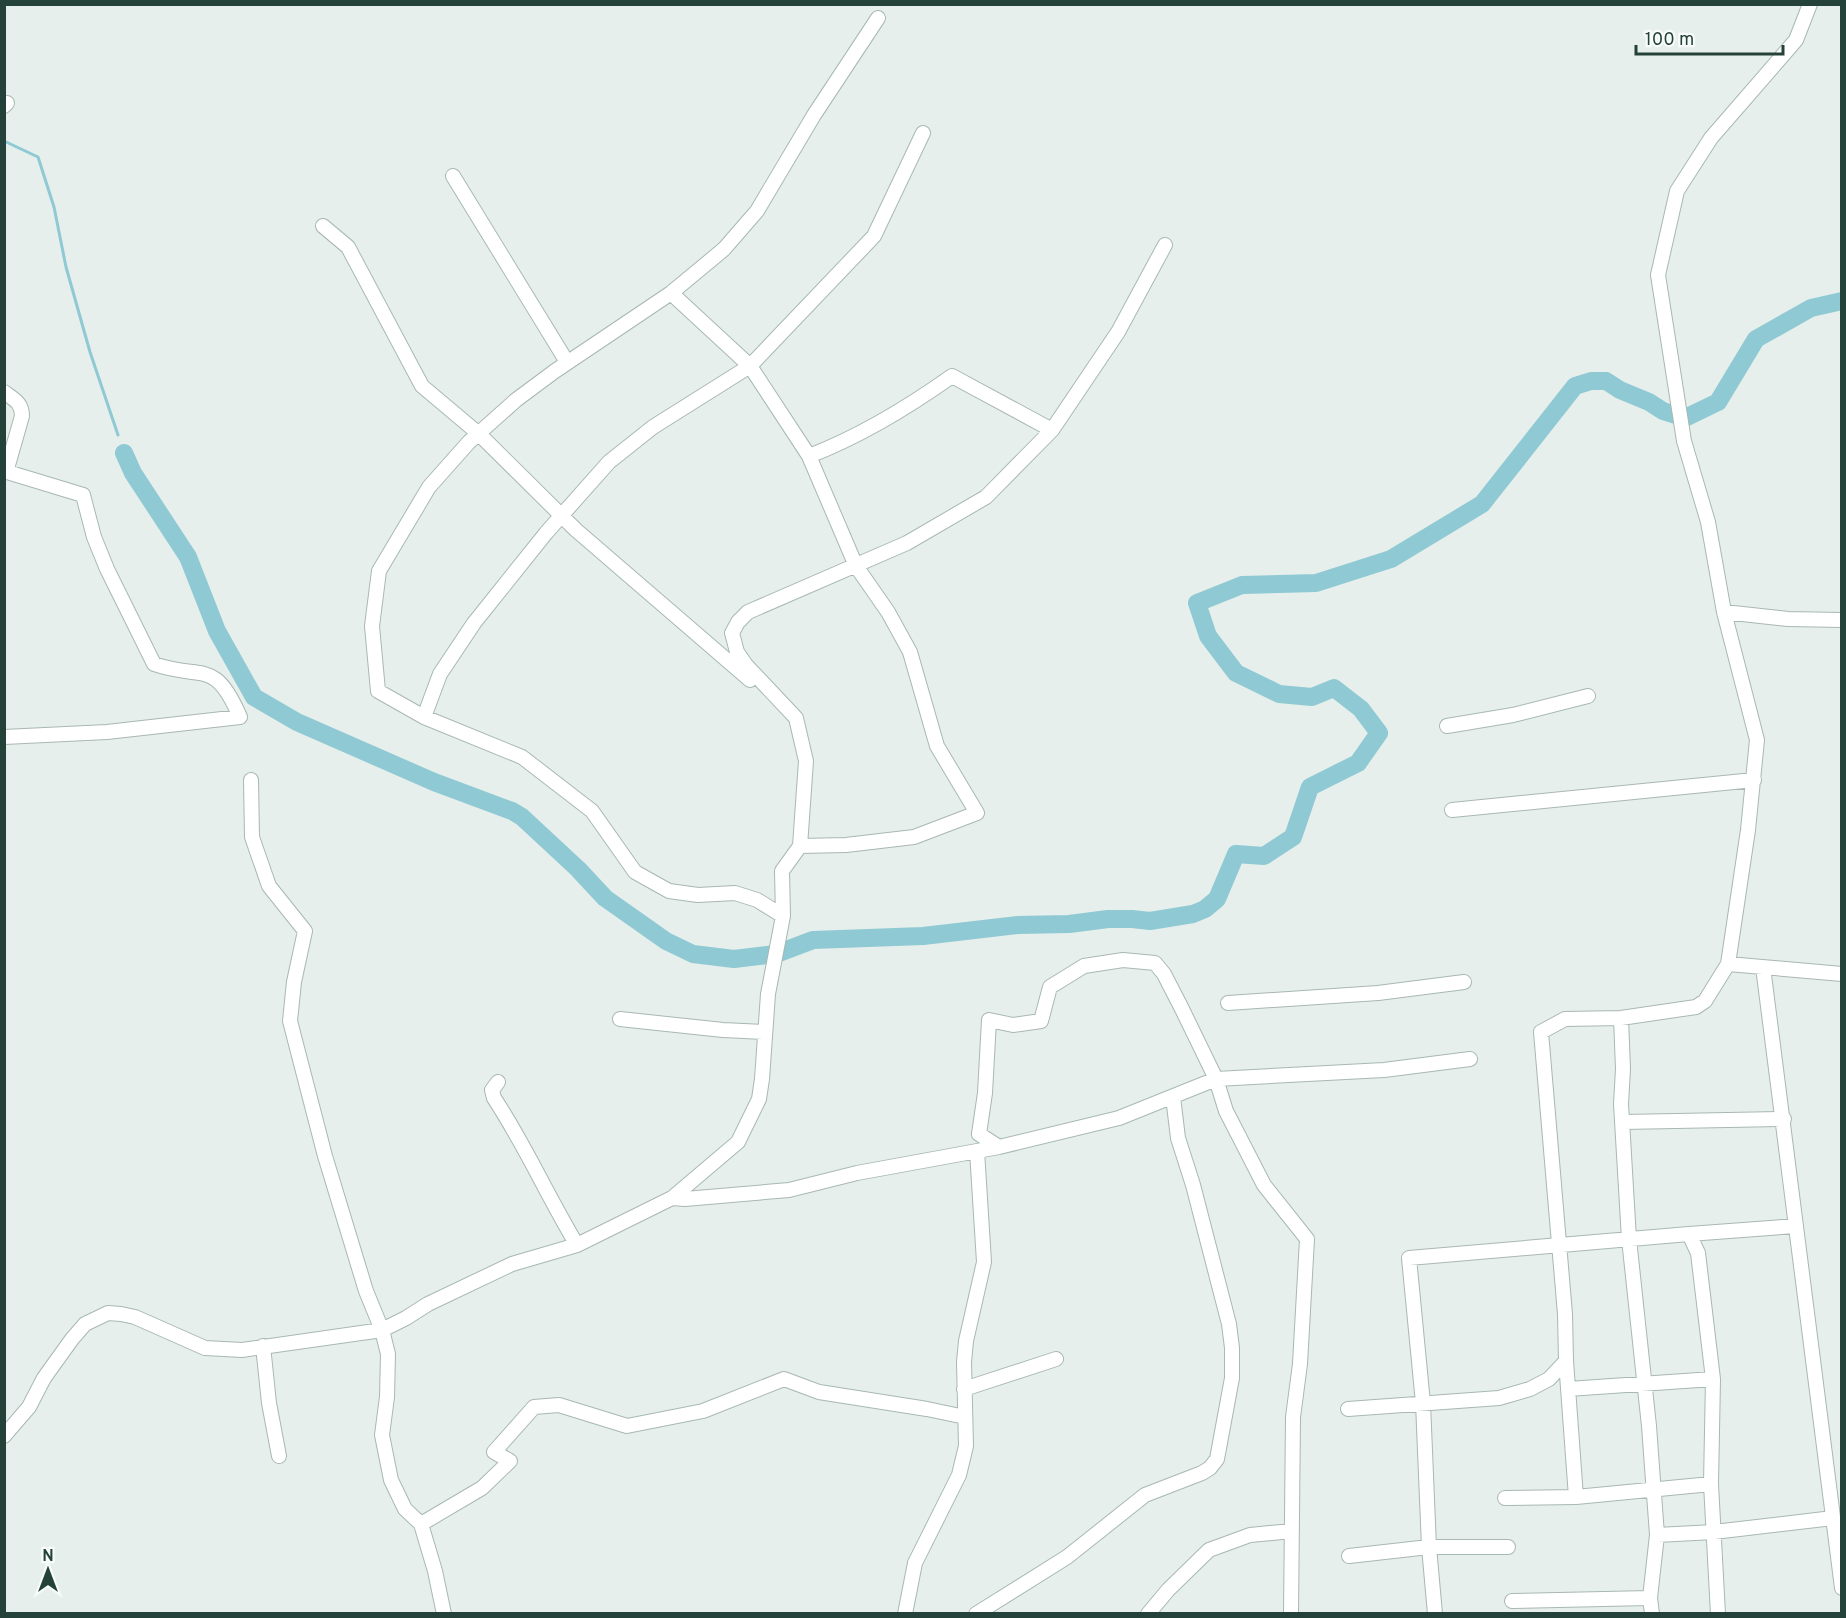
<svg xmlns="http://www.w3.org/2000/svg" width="1846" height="1618" viewBox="0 0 1846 1618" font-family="Overpass,sans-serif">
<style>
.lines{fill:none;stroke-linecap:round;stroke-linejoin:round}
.stream{stroke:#8ec9d4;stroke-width:3}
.river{stroke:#8ec9d4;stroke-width:18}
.minor-casing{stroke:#a8b8b2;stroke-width:16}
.minor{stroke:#fff;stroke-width:14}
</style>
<rect width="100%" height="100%" fill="#e6efeb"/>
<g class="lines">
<path class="stream" d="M4 141 38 157 54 207 66 267 90 352 118 435"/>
<path class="river" d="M124 453 133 473 188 557 217 631 254 697 297 722 434 782 512 811 522 817 578 869 605 898 666 941 693 954 734 959 776 954 813 940 923 936 1018 925 1069 924 1108 919H1132L1150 921 1193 914 1205 909 1217 899 1236 854 1264 856 1293 837 1310 787 1358 763 1379 733 1361 709 1334 688 1312 697 1279 694 1236 673 1208 636 1197 603 1242 585 1316 583 1391 559 1482 504 1575 386 1591 381H1606L1620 390 1649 402 1663 411 1685 418 1718 402 1756 339 1811 308 1842 301"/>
<defs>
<path id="minor" d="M1810 4 1796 40 1711 138 1677 191 1658 275 1684 441 1708 522 1724 612 1757 740 1748 830 1728 964 1842 974
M4 106 7 103
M453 176 567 362
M323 226 348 247 422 386 479 434 576 530 750 680
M671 293 750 366 809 456 856 566 888 612 910 652 937 746 977 813 914 837 846 845 800 846
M4 392C15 400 22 403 22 416L6 472
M809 456C861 436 907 408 952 376L1052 430
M4 471 83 495 94 537 107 569 154 664C203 681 214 657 240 717L107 732 4 737
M1724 612 1788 619 1842 620
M424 717 440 674 474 623 546 533 609 462 653 427 750 366 874 236 923 133
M1447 726 1513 715 1588 696
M1452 810 1754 780
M783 916 782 871 800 846 806 761 796 718 746 665 737 652 732 633 738 622 748 612 907 543 986 497 1052 430 1118 332 1165 245
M1763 967 1842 1588
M1228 1003 1378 993 1464 982
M1621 1018 1623 1069 1621 1104 1629 1239 1649 1426 1657 1535 1650 1598 1652 1614
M620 1019 723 1030 764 1032
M498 1082 492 1090 494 1098C525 1145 548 1197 577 1245
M1623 1122 1784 1119
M999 1147 979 1134 985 1093 989 1020 1013 1025 1041 1021 1050 987 1084 966 1123 960 1155 963 1164 974 1182 1009 1216 1079 1226 1111 1264 1185 1307 1239 1300 1364 1293 1417 1291 1614
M672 1198 685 1199 789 1190 857 1173 999 1147 1119 1118 1216 1079 1384 1070 1470 1059
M1689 1234 1796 1226
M263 1346 269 1403 279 1456
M964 1389 1056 1359
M1568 1389 1713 1379
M1348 1409 1499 1398 1530 1389 1549 1379 1566 1361
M4 1436 29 1407 44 1378 72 1339 85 1324 108 1313 121 1314 135 1317 205 1348 242 1350 382 1330 366 1291 325 1156 290 1021 294 982 305 931 269 886 252 837 251 780
M1576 1497 1566 1361 1565 1314 1541 1032 1565 1019 1621 1018 1696 1007 1705 1001 1728 964
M1505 1498 1576 1497 1711 1484
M421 1524 482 1488 510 1461 494 1452 534 1407 559 1405 627 1426 703 1411 784 1379 819 1392 927 1409 965 1417
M1657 1535 1714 1532 1833 1518
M1349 1556 1429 1547H1508
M1512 1601 1650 1598
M444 1614 435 1571 421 1524 405 1509 391 1480 382 1435 387 1397 388 1354 382 1330 406 1318 428 1304 512 1264 577 1245 672 1198 738 1142 759 1099 762 1079 768 994 783 916 757 900 735 893 698 895 669 891 635 872 592 811 522 757 424 717 378 691 372 626 379 571 429 487 469 442 516 400 555 371 671 293 724 249 757 211 814 115 878 18
M905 1614 915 1563 959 1475 966 1446 964 1362 966 1341 984 1262 977 1151
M976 1614 1067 1557 1145 1495 1202 1473 1210 1468 1217 1459 1232 1378V1348L1229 1324 1193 1185 1178 1138 1173 1097
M1148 1614 1168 1590 1209 1550 1250 1535 1292 1531
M1435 1614 1429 1547 1423 1403 1409 1258 1689 1234 1698 1253 1713 1379 1711 1484 1718 1614"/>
</defs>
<use href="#minor" class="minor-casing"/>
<use href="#minor" class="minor"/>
</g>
<rect width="1846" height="1618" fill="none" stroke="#24423a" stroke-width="12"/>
<g transform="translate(48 1570)" stroke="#f7fbf9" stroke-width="4.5" paint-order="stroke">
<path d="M0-4.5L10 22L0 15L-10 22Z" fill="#24423a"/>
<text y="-9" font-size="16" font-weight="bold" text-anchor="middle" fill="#24423a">N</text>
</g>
<path d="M1636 45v9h147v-9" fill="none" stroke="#24423a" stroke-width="3"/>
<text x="1645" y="45" font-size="18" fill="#24423a" stroke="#f7fbf9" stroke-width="4.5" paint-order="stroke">100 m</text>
</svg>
